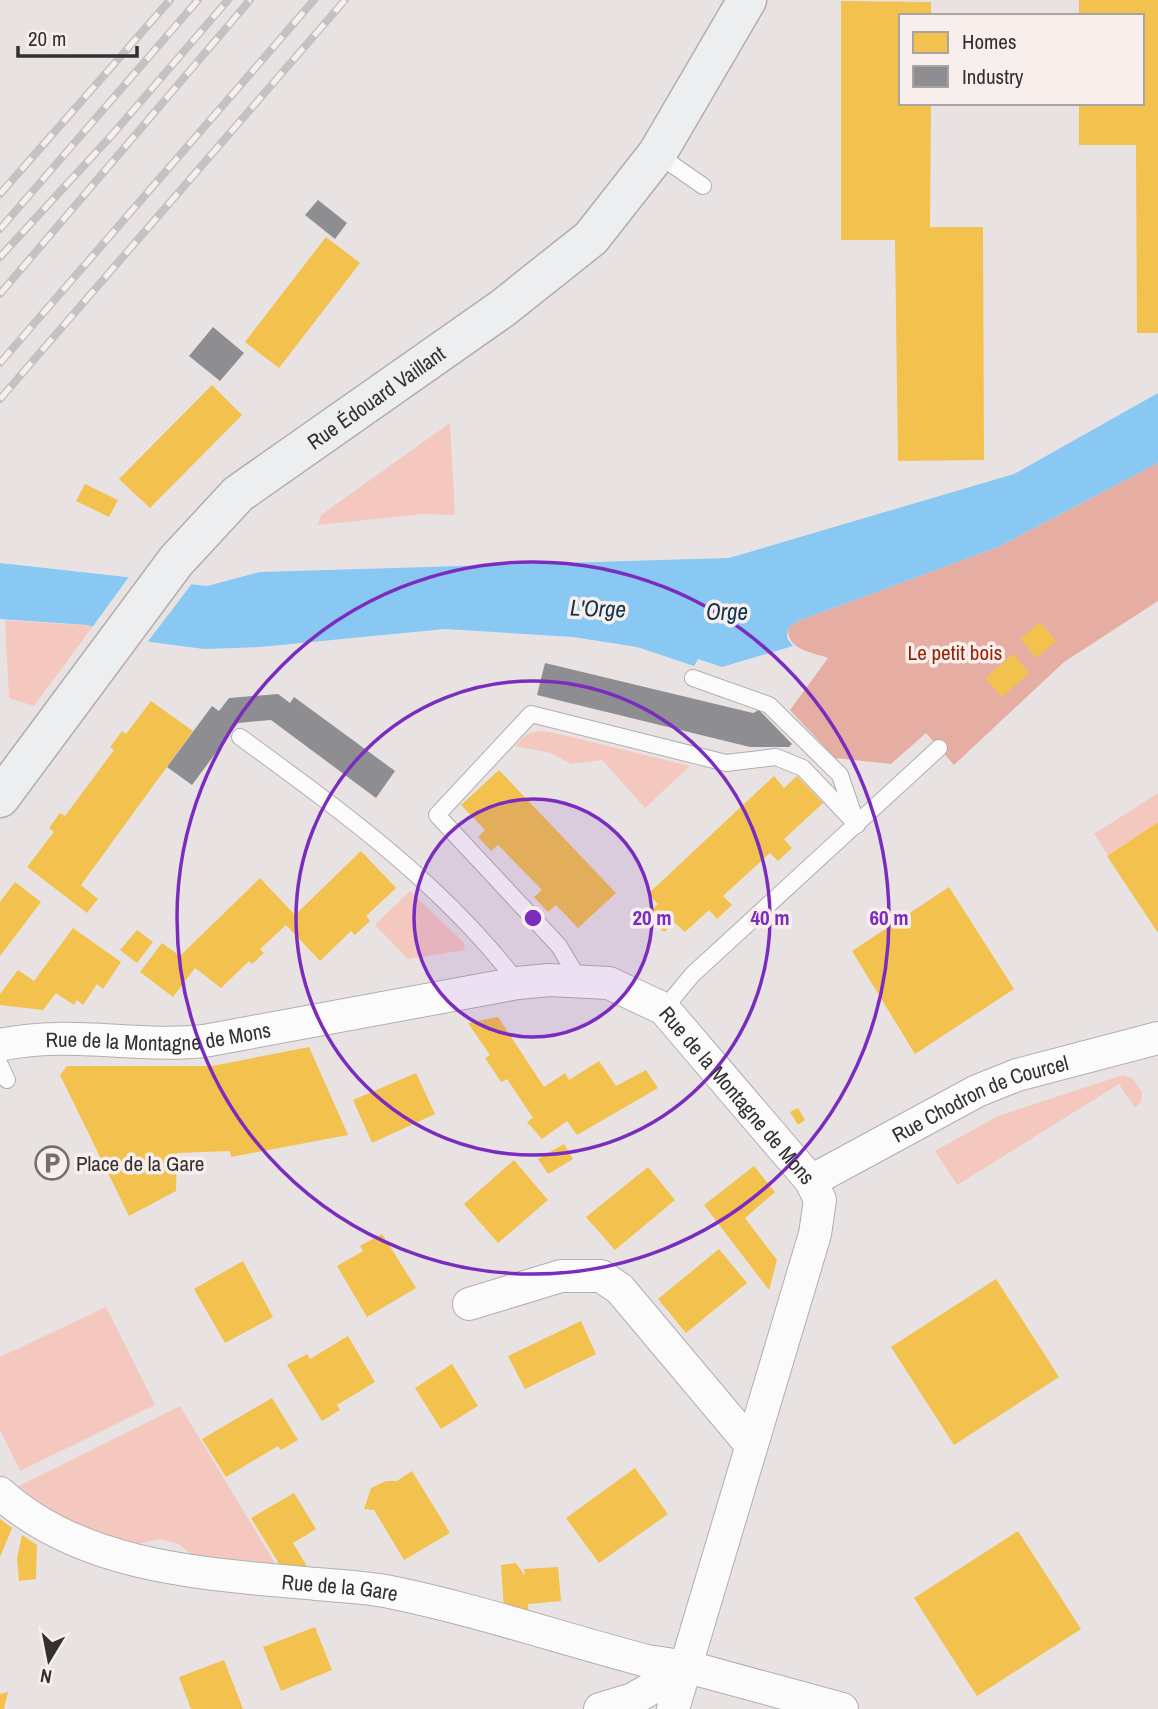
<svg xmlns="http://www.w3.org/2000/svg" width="1158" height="1709" viewBox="0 0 1158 1709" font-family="'Archivo Narrow',sans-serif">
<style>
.green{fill:#f4c8be}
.forest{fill:#e6aea2}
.water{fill:#8ac8f4}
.pier{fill:#e8e3e2}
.homes{fill:#f2c14e}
.industry{fill:#8d8d92}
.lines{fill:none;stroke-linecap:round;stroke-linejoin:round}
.lane-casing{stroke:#b2aead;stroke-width:18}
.street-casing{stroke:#b2aead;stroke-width:34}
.secondary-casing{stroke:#b2aead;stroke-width:41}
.lane{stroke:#fcfbfb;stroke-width:16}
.street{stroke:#fcfbfb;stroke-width:32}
.secondary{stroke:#edeef0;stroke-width:38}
.rail-casing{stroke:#c3c2c2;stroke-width:8}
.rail{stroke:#f8efed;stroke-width:5;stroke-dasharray:16;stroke-linecap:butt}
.ring{fill:none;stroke:#7b2cbf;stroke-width:3.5}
.labels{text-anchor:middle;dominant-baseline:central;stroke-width:7;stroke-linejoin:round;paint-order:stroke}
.street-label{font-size:21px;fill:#33302f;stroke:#f8efed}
.park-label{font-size:21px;fill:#962307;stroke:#f8efed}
.poi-label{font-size:21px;fill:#33302f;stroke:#f8efed;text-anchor:start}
.water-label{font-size:23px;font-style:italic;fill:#0d344d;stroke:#f8efed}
.centre{fill:#7b2cbf;stroke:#f8efed;stroke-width:3.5}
.ring-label{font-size:21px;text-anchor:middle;font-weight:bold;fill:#7b2cbf;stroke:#f8efed;stroke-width:7;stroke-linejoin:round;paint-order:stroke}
</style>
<rect width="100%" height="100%" fill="#e8e3e2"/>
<path class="green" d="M450 423 455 515 422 514 318 525 321 515Z
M5 620 93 626 34 706 9 698Z
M539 731 551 732 690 766 645 808 602 760 571 764 551 753 515 746 527 734Z
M1158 793V822L1108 855 1094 834Z
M410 891 464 943 465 950 408 959 375 925Z
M1123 1075 1132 1078 1142 1092 1141 1102 1135 1108 1119 1084 957 1185 935 1151 998 1116Z
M106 1307 155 1405 20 1471 0 1430V1357Z
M180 1406 278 1568 194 1557 179 1544 160 1539 137 1544 106 1538 38 1506 19 1486Z"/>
<path class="forest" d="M1158 463V601L1064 662 954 765 926 733 891 764 835 758 790 710 828 658C811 652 787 650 788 628L798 621 998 547Z"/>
<path class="water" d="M1158 393V463L998 547 798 621 788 628 787 638 793 646 722 667 698 659 694 666 637 647 573 637 445 629 260 647 204 649 150 642 87 625 0 619V563L207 586 260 572 729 558 1014 474Z"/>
<path class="pier" d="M131 574 194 581 146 644 91 629Z"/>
<path class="homes" d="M1079 0H1158V333H1137L1136 145H1079V103H1142V16H1079Z
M841 1 931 2V16H901V103H931L930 227H983L984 460 898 461 895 240H841Z
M326 237 360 263 279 368 245 342Z
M212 385 242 415 150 508 119 479Z
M85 484 118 500 109 517 76 501Z
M1040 622 1056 641 1036 658 1021 639Z
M1013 654 1029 673 1002 697 985 678Z
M151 701 193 731 81 885 98 899 87 913 27 867 54 832 49 828 60 813 65 816 114 750 110 747 122 731 126 734Z
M499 770 616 893 578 928 556 905 548 912 534 897 542 890 498 845 491 851 478 837 485 830 461 805Z
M774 776 784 788 797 776 823 803 784 839 792 848 778 861 770 853 723 896 732 905 717 919 709 910 685 932 675 923 664 932 647 914 658 904 648 894Z
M1158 822V933L1107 856Z
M361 851 396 888 366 916 370 921 355 935 351 931 320 961 286 925 260 949 264 953 252 964 249 961 221 988 195 968 173 997 140 972 162 943 180 956 260 878 295 915Z
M15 882 41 902 0 956V902Z
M949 887 1014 989 915 1054 852 951Z
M73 928 121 962 103 989 97 984 83 1005 77 1000 74 1005 56 993 43 1010 0 1005V994L18 970 34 981Z
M137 930 153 942 137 963 120 950Z
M498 1017 544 1087 565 1073 569 1080 599 1061 616 1086 646 1070 658 1088 577 1135 567 1121 542 1139 527 1122 533 1118 507 1079 501 1082 485 1058 490 1055 468 1023Z
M309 1047 348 1135 231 1157 230 1151 177 1153 176 1191 129 1216 60 1075 67 1066H212Z
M416 1073 435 1114 372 1143 353 1100Z
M798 1108 805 1120 798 1125 790 1112Z
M564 1144 573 1159 548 1174 538 1159Z
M514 1160 548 1200 498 1243 464 1204Z
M754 1166 775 1192 745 1218 777 1260 769 1290 704 1205Z
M648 1167 675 1200 615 1250 586 1217Z
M382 1234 416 1288 367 1317 337 1266 363 1251 360 1246Z
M719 1249 747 1283 686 1333 658 1299Z
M243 1261 273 1317 225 1343 194 1289Z
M996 1279 1059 1377 954 1445 891 1347Z
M581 1321 596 1354 525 1389 508 1356Z
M348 1336 375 1382 337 1405 340 1410 322 1421 287 1365 307 1354 310 1359Z
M452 1364 478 1406 441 1429 415 1388Z
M272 1398 298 1440 281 1450 278 1446 226 1477 202 1439Z
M635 1468 668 1514 599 1563 566 1518Z
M412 1471 450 1533 404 1560 374 1510 364 1509 371 1488 386 1481H397Z
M294 1493 316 1529 293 1543 311 1573 283 1570 251 1518Z
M0 1519 12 1528 0 1557Z
M1018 1531 1081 1629 977 1696 914 1598Z
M22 1535 37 1545 36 1579 19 1581 17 1559Z
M516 1563 525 1576 524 1569 558 1567 561 1601 528 1604 529 1615 504 1608 501 1565Z
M315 1627 332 1670 281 1691 263 1647Z
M224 1660 243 1709H191L179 1677Z
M8 1692 4 1709H0V1694Z"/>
<path class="industry" d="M318 200 347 223 335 239 305 215Z
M213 327 244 353 220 381 189 356Z
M545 663 753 713 759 710 792 744 789 747H750L537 695Z
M278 694 290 703 294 697 395 771 376 798 271 720 238 723 192 785 167 767 212 706 219 711 229 698Z"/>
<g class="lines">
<defs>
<path id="lane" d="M657 154 703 186
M693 678 769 705 840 775 856 822
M240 737C340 810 442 883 518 983
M579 980 559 946 437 815 531 714 726 763 776 757 803 768 857 825
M664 1009 692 975 939 748
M0 1065 7 1080"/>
<g id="street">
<path id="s1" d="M0 1045C66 1030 137 1048 204 1041L518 983 549 980 609 983 664 1009 811 1181 820 1200 815 1234 673 1709"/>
<path id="s2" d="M811 1181 977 1091 1017 1075 1158 1038"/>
<path d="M469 1304 561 1276H601L620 1289 751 1445"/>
<path id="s3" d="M0 1493C84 1569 208 1574 316 1584 340 1586 366 1587 390 1592 474 1609 563 1639 647 1661L688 1667 842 1709"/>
<path d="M600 1709 633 1699 688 1667"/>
</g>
<g id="secondary">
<path id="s4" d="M0 798 176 561 238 494 503 308 591 238 657 154 747 0"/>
</g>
</defs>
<use href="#lane" class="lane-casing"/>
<use href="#street" class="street-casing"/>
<use href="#secondary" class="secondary-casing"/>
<use href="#lane" class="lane"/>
<use href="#street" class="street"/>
<use href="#secondary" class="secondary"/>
<defs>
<path id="rail" d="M0 194 170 0
M0 229 198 0
M0 257 112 135 228 0
M0 294 250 0
M0 363 314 0
M0 399 345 0"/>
</defs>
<use href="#rail" class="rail-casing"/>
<use href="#rail" class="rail"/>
</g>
<circle cx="533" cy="918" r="119" fill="#7b2cbf" fill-opacity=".12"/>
<g class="ring">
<circle cx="533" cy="918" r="119"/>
<circle cx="533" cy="918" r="237"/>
<circle cx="533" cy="918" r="356"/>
</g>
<defs>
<symbol id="parking-ring" viewBox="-11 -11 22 22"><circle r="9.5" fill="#f8efed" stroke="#726f6e" stroke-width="1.5"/><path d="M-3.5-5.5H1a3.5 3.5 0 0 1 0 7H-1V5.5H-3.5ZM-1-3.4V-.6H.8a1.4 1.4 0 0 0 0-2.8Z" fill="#726f6e"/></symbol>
</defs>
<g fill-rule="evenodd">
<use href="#parking-ring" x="33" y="1144" width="38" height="38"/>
</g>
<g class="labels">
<g class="street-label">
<text stroke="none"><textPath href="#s4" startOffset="555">Rue Édouard Vaillant</textPath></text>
<text stroke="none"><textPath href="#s1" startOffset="159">Rue de la Montagne de Mons</textPath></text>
<text stroke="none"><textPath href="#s1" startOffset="789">Rue de la Montagne de Mons</textPath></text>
<text stroke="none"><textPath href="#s2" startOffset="189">Rue Chodron de Courcel</textPath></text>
<text stroke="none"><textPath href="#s3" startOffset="359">Rue de la Gare</textPath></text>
</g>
<g class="park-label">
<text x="955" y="652">Le petit bois</text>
</g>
<g class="poi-label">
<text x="76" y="1163">Place de la Gare</text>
</g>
<g class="water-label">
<text transform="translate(598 608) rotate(2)">L'Orge</text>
<text x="727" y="611">Orge</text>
</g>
</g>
<circle cx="533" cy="918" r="10" class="centre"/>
<g class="ring-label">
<text x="652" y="925">20 m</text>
<text x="770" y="925">40 m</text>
<text x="889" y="925">60 m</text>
</g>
<rect x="899" y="14" width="245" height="91" fill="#f8efed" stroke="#a9a3a1" stroke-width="2"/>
<rect x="913" y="32" width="35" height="21" fill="#f2c14e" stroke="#a9a3a1" stroke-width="2"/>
<text x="962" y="49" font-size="21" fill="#33302f">Homes</text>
<rect x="913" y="66" width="35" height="21" fill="#8d8d92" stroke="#a9a3a1" stroke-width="2"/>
<text x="962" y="84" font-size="21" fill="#33302f">Industry</text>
<g transform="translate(49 1660) rotate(190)" stroke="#f8efed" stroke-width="5" paint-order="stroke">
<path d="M0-5L12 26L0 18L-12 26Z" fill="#33302f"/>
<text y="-10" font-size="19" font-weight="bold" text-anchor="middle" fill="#33302f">N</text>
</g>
<path d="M18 46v10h119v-10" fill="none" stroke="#33302f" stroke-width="3.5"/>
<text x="28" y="46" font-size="21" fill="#33302f" stroke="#f8efed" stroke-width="5" paint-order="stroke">20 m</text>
</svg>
